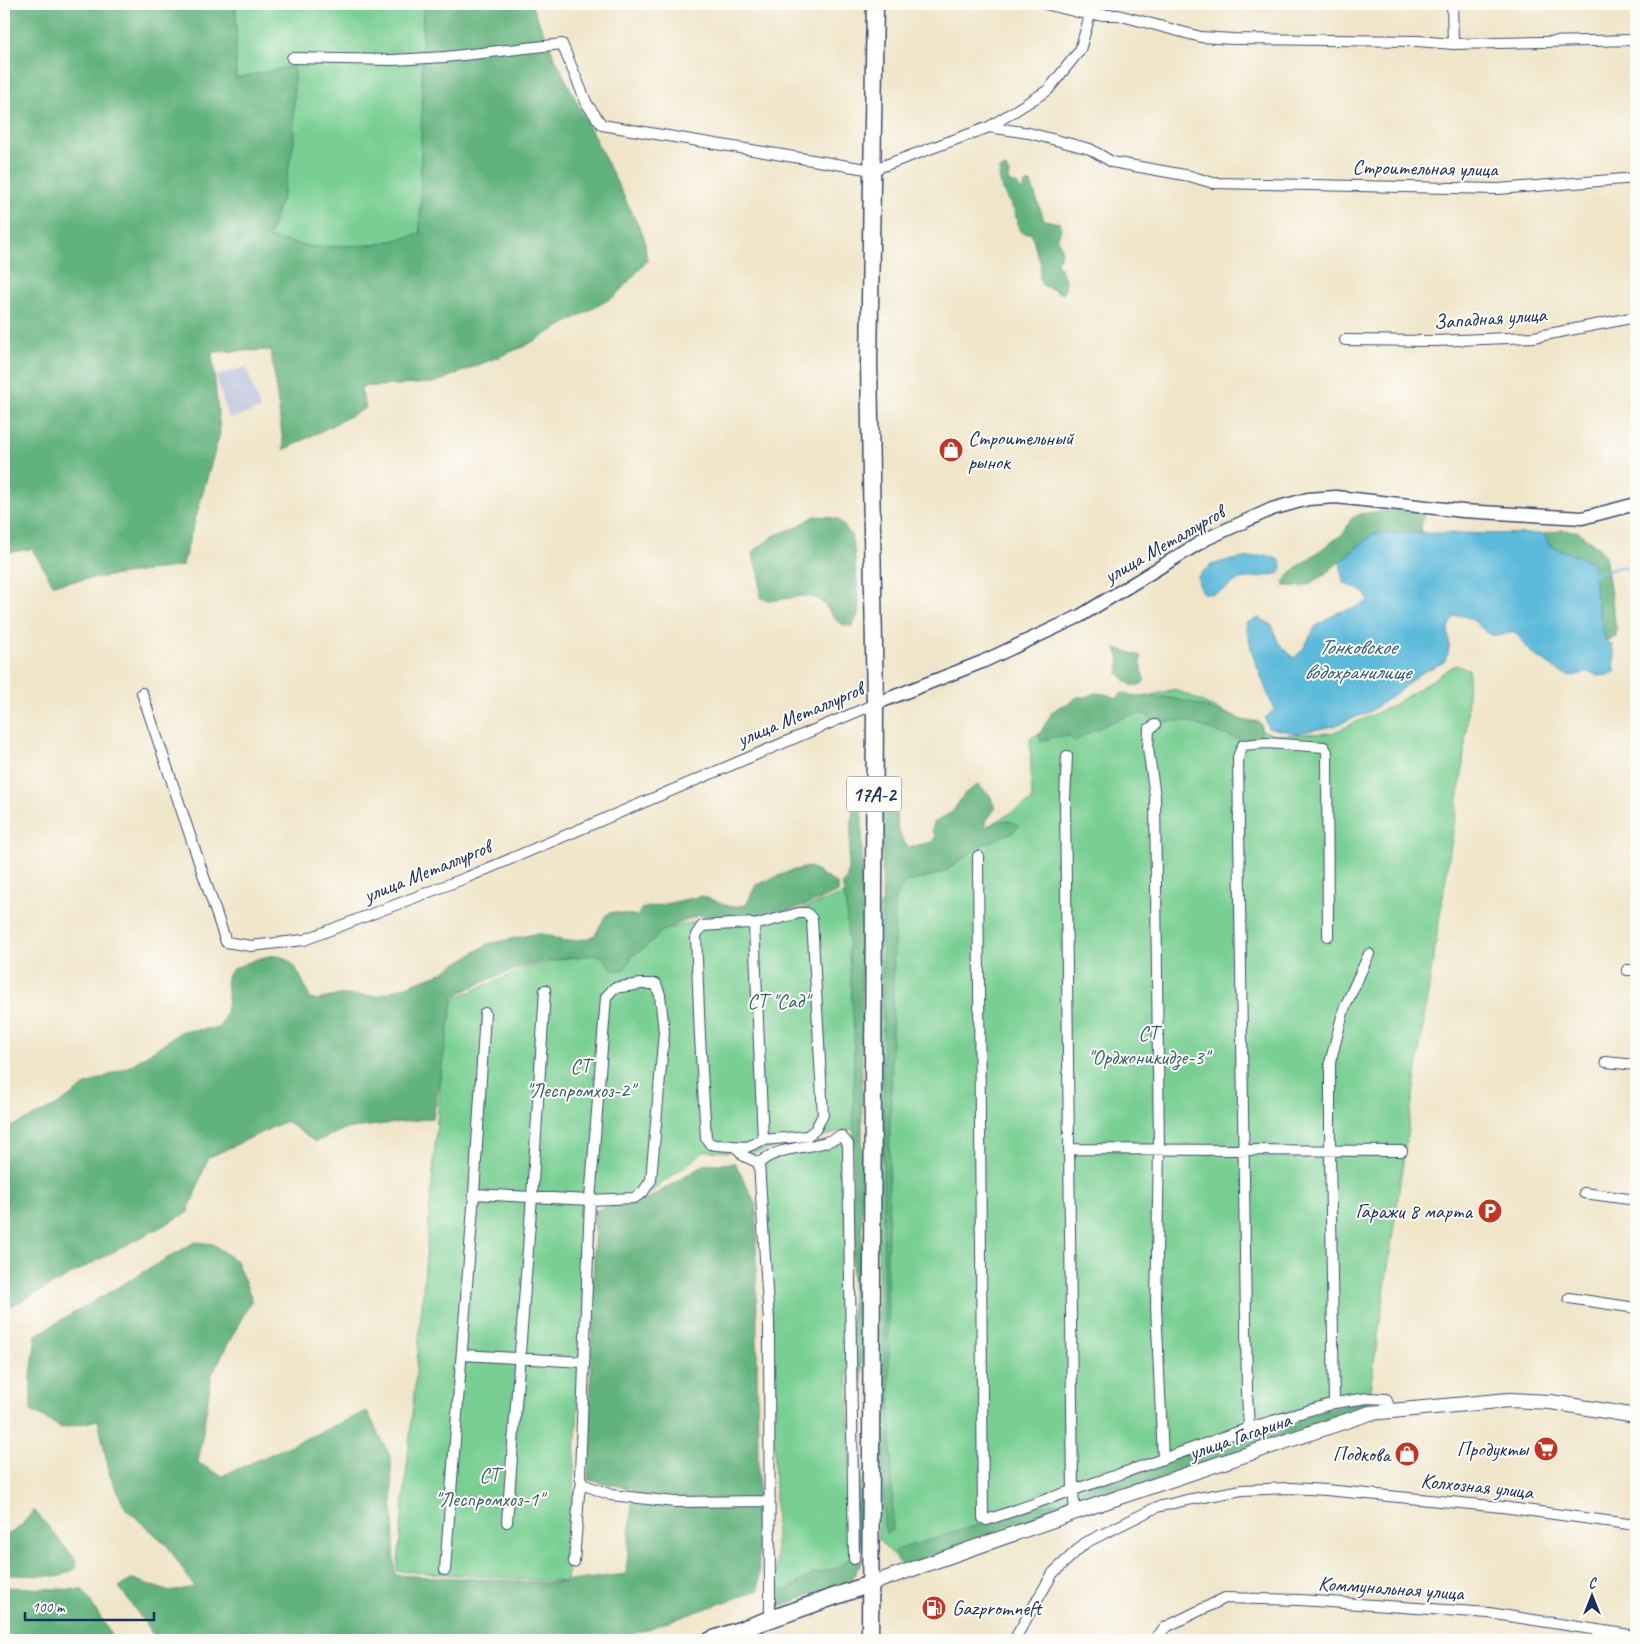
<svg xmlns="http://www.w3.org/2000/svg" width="1640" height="1644" viewBox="0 0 1640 1644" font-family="Caveat,sans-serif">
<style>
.industrial{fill:#bbc3de}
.green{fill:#79cf93;stroke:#4a7f78}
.forest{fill:#62b27d;stroke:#3e706e}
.water{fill:#5cbada;stroke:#3c749c}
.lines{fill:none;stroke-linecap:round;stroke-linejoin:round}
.stream{stroke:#5cbada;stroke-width:2.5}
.minor-casing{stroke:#3b4a6e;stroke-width:12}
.tertiary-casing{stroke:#3b4a6e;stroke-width:15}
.secondary-casing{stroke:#3b4a6e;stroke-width:16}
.primary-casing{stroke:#3b4a6e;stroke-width:19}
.minor{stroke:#fff;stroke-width:10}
.tertiary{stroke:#fff;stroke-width:12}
.secondary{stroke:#fff;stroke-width:14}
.primary{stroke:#fff;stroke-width:16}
.labels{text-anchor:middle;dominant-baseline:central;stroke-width:4;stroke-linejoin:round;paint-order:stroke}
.shield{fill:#fdfcf7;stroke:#5f6c8c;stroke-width:1}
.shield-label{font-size:20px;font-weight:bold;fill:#1b2f5e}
.street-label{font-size:21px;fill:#1b2f5e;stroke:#fdfcf7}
.poi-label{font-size:21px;fill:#1b2f5e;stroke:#fdfcf7;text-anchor:end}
.park-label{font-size:21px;fill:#375f6e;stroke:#fdfcf7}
.water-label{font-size:22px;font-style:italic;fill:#2e5983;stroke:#fdfcf7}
</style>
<rect width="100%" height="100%" fill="#fdfcf7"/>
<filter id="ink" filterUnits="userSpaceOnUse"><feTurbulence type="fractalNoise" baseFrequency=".02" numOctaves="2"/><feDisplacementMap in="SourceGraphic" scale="10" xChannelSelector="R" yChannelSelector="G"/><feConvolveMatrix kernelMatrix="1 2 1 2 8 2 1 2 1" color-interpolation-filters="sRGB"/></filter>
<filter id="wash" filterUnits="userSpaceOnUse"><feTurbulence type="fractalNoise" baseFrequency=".0096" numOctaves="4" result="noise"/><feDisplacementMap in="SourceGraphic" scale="20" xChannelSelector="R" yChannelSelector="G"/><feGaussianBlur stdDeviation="1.12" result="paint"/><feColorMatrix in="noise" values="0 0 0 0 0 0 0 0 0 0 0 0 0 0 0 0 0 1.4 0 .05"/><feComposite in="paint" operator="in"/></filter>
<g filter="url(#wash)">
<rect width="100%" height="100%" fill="#f0e5c9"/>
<path class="industrial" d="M246 367 260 409 229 419 216 376Z"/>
<path class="green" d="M236 4H423L420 234 374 245 313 247 268 239 283 194 294 67 235 79Z
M1455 665 1469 669 1467 722 1462 774 1425 1012 1367 1411 904 1568 878 1539 879 907 904 874 1032 801 1030 738 1083 713 1175 689 1273 735 1332 733 1392 706Z
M857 889 862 1127 752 1153 705 1151 647 1195 591 1200 567 1582 397 1571 418 1351 447 1001 525 969 693 922C714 923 734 923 754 920 790 915 824 901 857 889Z
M840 1141 844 1147 851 1569 777 1598 772 1322 763 1166 769 1159Z"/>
<path class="forest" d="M4 4H236V78L294 66V142L283 194 268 238 313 247 374 245 420 234 423 4H531L555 58 644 237 647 261 615 296 523 347 434 383 360 387 366 408 284 450 271 350 212 352 220 433 182 566 53 584 32 549 4 553Z
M1005 167 1009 173 1008 182 1017 184 1021 191 1026 183H1031L1044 220 1060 223 1061 229 1058 238 1062 251 1057 263C1063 275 1069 281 1063 294L1042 285 1039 277 1041 263C1035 254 1036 244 1031 233H1022L1017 223 1015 212 1002 190 999 176 1000 170Z
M1391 510H1421L1425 515 1421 527 1422 533 1373 534 1320 578 1302 587 1285 586 1283 582 1297 567 1344 533 1351 519 1360 514Z
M815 516 830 517 839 520 851 535 854 550 859 602V613L852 626C832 627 831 605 816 598 798 591 778 606 761 598 758 591 760 585 760 578 759 568 751 561 754 551L775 535 795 528Z
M1560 530 1577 531 1601 550 1605 555 1616 627V637L1606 641 1596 597 1593 562 1550 546 1544 534Z
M1116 648 1141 656C1140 665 1144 672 1144 682L1138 686 1131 685 1118 674 1120 659Z
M1096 693 1105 694 1117 698 1122 693 1142 697H1165L1190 702 1245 721H1256L1261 724V735L1257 741C1233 741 1214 730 1192 723 1181 719 1169 721 1157 723 1151 718 1147 714 1140 714 1128 712 1085 734 1075 742L1069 736 1054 737 1041 742 1039 735 1052 712 1060 706 1068 704 1077 697H1086Z
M855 785 862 787V1561L852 1579 776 1608 774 1586 777 1580 780 1587 787 1590 813 1574 837 1568 850 1558 854 1035 846 904 842 883 847 878Z
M978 785 990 795 995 809 986 821 984 827C997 823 1006 816 1019 826L1013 832 979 846 949 869 935 875 906 883 901 888 895 902 887 1270 893 1522 892 1530 886 1533 884 1526 882 791 894 793C896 808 895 837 909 847L932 842 936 836 932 830 934 823 953 811 965 793Z
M810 867 837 884 839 891C809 908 731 929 699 915L662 931 646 947 632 956 625 969C606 976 611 958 597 955 592 955 584 956 578 957 534 960 493 976 454 996L433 1118 345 1129 315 1142 286 1121 208 1158 188 1212 185 1214 4 1310V1130L58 1105 84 1086 132 1065 182 1031 220 1028C222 1021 227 1013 227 1006 229 996 224 984 228 975 231 968 240 966 247 963 288 945 295 962 310 998L318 1000 340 995 379 996 441 973 488 944 534 934H543L564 941 587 939 595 935 606 915 612 912 638 916 641 909 702 896 731 907 746 905 756 885 793 870Z
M735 1163 756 1204 759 1590 616 1640H157L119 1587 133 1579 170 1592 194 1587 167 1545 126 1509 110 1476 98 1420 62 1428 31 1411V1376L36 1335 195 1242 213 1244 236 1261 252 1299 212 1374 198 1463 222 1476 367 1411 391 1458 395 1575 554 1583 626 1574 633 1489 588 1480 595 1210 649 1198 704 1165Z
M1360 1402 1374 1406 1341 1414 1086 1504 1080 1498 1077 1492 1233 1436Z
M1055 1502 1071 1505 1066 1511 906 1565 894 1554 899 1549Z
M34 1510 76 1560 75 1569 61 1576 4 1575V1537L20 1527Z
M4 1587 83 1590 115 1640H4Z"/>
<path class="water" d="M1422 533 1544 534 1550 546 1593 562 1596 597 1605 640 1612 645 1615 657 1613 665 1616 671C1602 679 1602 675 1587 672 1566 680 1561 673 1544 661 1540 658 1534 656 1531 652 1524 645 1521 637 1513 631 1507 633 1500 637 1493 635 1479 632 1476 613 1455 616 1444 629 1450 632 1449 647 1449 652 1446 658 1444 662L1417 675 1404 687 1371 711 1334 726 1297 733 1268 728 1265 718 1274 710 1252 653 1246 623 1259 618 1272 625 1278 642 1294 658 1303 649 1316 626 1337 613 1354 608 1369 601 1364 592 1344 583 1340 562 1373 534Z
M1266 555C1277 558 1286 561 1280 573L1260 577 1239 579 1225 589 1211 594 1204 593 1199 587 1198 576 1211 565 1225 561Z"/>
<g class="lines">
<path class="stream" d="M1594 574 1621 567 1636 568"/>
</g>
</g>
<g filter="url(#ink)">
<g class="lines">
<defs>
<path id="minor" d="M1045 4 1090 15H1118L1201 37 1233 39 1418 41 1453 44 1636 40
M1452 4 1453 44
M292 58 393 60 445 57 562 44 587 104 602 125 872 170 989 127 1048 90 1080 50 1090 15
M989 127 1029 133 1090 149 1112 162 1190 176 1213 183 1498 189 1636 178
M1345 340 1435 341 1534 337 1636 317
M142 693 226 942 251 946 304 940 468 877 875 704
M1067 756 1065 799 1073 1491 1075 1513
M978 856 983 1518 987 1520 1163 1459 1156 1306 1159 1150 1155 796 1148 748 1149 729 1155 725
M754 925 799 913H807L812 919 823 1115 815 1130 807 1136 763 1140 747 1147 716 1145 710 1144 706 1138 700 1037 696 935 702 926 748 923 754 925 763 1140
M1627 970H1636
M485 1013 474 1194 590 1200 606 997 614 988 641 984H656L660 995 664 1032 651 1180 643 1192 634 1198 590 1200 580 1475 582 1484 611 1495 675 1502 770 1501
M1606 1062 1636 1065
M737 1148 744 1156 759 1163
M1069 1149 1402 1151
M1584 1193 1636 1200
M1569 1298 1636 1308
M462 1355 584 1362
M1334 1403 1368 1398 1386 1399 1391 1411
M1249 1428 1334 1403 1330 1151V1063L1344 1009 1369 954
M1163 1459 1249 1428 1247 1393 1238 757 1243 745 1266 743 1324 747 1327 752 1328 936
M507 1522 532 1197 545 990
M574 1562 579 1494 582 1484
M445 1570 474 1194
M770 1619 769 1322 759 1163C779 1147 799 1149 823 1143 829 1141 835 1139 841 1136L848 1144 854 1559
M1014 1640 1053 1573 1085 1543 1157 1507 1187 1500 1242 1490 1291 1488 1326 1490 1502 1507 1636 1525
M1154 1640 1166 1627 1225 1598 1300 1600 1489 1613 1636 1636"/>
<path id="tertiary" d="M875 704 982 662 1080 616 1206 539 1272 509 1308 499 1336 497 1463 511 1582 518 1636 504"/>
<path id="secondary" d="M870 1584 1099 1504 1370 1413 1509 1400 1551 1402 1636 1416"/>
<path id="primary" d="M711 1640 870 1584
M870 1640 875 704 869 362 875 4"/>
</defs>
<use href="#minor" class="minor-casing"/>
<use href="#tertiary" class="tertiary-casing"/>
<use href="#secondary" class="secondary-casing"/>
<use href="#primary" class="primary-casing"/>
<use href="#minor" class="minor"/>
<use href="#tertiary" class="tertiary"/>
<use href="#secondary" class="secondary"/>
<use href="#primary" class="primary"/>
</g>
</g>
<defs>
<symbol id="shop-disc" viewBox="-11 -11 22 22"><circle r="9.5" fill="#c8321e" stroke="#fdfcf7"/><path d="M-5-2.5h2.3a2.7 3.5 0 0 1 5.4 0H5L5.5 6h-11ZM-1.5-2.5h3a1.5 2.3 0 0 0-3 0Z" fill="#fff"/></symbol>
<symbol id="parking-disc" viewBox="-11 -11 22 22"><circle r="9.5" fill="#c8321e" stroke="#fdfcf7"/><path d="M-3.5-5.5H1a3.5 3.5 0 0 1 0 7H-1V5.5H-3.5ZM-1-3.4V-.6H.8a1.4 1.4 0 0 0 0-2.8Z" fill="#fff"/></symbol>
<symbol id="supermarket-disc" viewBox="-11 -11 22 22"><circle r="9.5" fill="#c8321e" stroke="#fdfcf7"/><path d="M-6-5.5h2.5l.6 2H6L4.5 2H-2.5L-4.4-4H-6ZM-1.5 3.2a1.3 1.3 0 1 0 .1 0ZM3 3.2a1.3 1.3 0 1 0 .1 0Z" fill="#fff"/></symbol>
<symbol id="fuel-disc" viewBox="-11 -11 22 22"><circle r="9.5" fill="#c8321e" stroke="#fdfcf7"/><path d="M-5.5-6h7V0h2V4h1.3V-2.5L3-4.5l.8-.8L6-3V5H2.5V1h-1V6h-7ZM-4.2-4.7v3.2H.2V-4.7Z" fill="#fff"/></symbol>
</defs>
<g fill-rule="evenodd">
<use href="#shop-disc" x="937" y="436" width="28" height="28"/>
<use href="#parking-disc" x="1476" y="1197" width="28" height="28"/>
<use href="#supermarket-disc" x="1532" y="1435" width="28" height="28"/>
<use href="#shop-disc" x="1393" y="1440" width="28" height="28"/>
<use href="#fuel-disc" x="920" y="1594" width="28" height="28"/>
</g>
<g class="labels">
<rect class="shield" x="846.5" y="776.5" width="55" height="35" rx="4"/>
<g class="shield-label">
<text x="874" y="794">17А-2</text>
</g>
<g class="street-label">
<text transform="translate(1425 168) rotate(1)">Строительная улица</text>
<text transform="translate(1490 318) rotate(-4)">Западная улица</text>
<text transform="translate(1164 544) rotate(-30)">улица Металлургов</text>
<text transform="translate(800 714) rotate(-23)">улица Металлургов</text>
<text transform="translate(427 871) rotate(-22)">улица Металлургов</text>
<text transform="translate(1240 1436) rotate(-19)">улица Гагарина</text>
<text transform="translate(1477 1486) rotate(6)">Колхозная улица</text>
<text transform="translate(1391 1588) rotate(4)">Коммунальная улица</text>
</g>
<g class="poi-label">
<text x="968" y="438" text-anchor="start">Строительный<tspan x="968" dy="24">рынок</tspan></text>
<text x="1472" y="1211">Гаражи 8 марта</text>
<text x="1528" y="1449">Продукты</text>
<text x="1390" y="1454">Подкова</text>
<text x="952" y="1608" text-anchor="start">Gazpromneft</text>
</g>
<g class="park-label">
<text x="778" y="1001">СТ "Сад"</text>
<text x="1148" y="1033">СТ<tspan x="1148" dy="24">"Орджоникидзе-3"</tspan></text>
<text x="580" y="1066">СТ<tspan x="580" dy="24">"Леспромхоз-2"</tspan></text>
<text x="489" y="1475">СТ<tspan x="489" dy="24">"Леспромхоз-1"</tspan></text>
</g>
<g class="water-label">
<text x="1357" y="647">Тонковское<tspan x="1357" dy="25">водохранилище</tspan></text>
</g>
</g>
<rect width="1640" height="1644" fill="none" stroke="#fdfcf7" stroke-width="20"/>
<g transform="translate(1592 1596)" stroke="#fdfcf7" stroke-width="4" paint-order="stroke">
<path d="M0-4L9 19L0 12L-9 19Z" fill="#1b2f5e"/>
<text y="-8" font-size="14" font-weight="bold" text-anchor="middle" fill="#1b2f5e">С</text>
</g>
<path d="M25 1612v8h129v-8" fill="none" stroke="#1b2f5e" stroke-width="2.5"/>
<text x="32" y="1612" font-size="15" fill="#1b2f5e" stroke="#fdfcf7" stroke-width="4" paint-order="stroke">100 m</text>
</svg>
